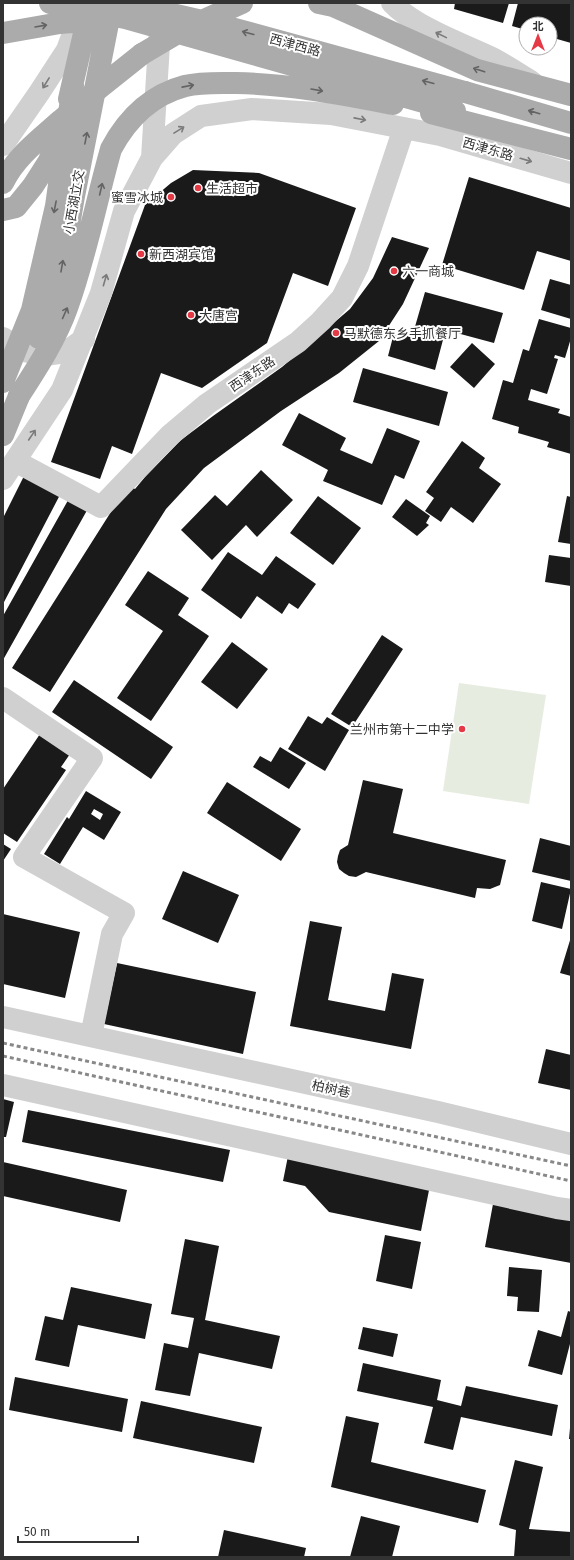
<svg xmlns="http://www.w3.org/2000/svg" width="574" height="1560" viewBox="0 0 574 1560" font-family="'Fira Sans','Noto Sans SC',sans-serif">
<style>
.green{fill:#e6ecdf}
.building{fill:#1a1a1a;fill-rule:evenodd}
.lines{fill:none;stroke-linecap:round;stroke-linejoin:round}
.minor{stroke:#d0d0d0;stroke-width:22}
.major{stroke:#ababab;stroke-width:22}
.rail{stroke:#888;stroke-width:3;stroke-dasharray:4 3;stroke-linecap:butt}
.major-bridge{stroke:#ababab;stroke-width:22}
.oneway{stroke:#636363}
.oneway2{stroke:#7a7a7a}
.poi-dot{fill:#e63946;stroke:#fff;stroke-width:1.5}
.labels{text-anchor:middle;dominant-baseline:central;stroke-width:4;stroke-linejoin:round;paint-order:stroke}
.street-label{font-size:13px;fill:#333;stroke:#fff}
.poi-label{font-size:13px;fill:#333;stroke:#fff;text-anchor:start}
</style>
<rect width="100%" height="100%" fill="#fff"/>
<path class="green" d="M459 683 546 695 529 804 443 791Z"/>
<path class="building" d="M455 3H509L503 23 454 9Z
M518 3H571V43L550 37V24H526V30L512 26Z
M193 170 259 173 356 208 328 286 293 273 267 343 202 388 161 373 132 454 112 446 100 479 51 462 145 205 171 183Z
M469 177 571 208V261L537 251 524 290 442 265Z
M392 237 429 248 403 304 379 341 339 373 281 411 204 468 166 509 50 692 12 668 128 485 135 489 145 477 181 440 213 416 282 367 350 309 373 278Z
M550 279 571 285V319L541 310Z
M425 292 503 313 494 343 427 325 426 331 444 336 435 370 388 356 394 333 412 337Z
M539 319 571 328V338L565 358 555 355 554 358 558 359 547 394 531 389 528 400 560 409 558 413 571 417V454L547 447 549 442 518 433 519 427 492 419 503 380 513 383 523 349 529 351Z
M472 343 495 364 474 388 450 367Z
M363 368 448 392 439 426 353 402Z
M299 413 346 438 340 450 372 464 387 428 420 441 404 479 395 475 382 505 323 481 328 470 282 445Z
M462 441 485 458 479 468 501 484 473 523 451 507 441 522 425 511 434 498 426 492Z
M261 470 293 500 257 537 246 525 212 560 181 530 215 495 227 506Z
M26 472 62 491 3 604V518Z
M71 495 90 505 3 660V616Z
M318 496 361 528 333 565 290 533Z
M567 496 571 497V544L558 542Z
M406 499 430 516 426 523 429 525 417 536 392 517Z
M228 552 262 575 276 556 316 584 298 609 289 603 282 614 257 596 241 619 201 590Z
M549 555 571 558V586L545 582Z
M148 571 189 598 178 615 209 636 151 721 117 698 163 631 125 605Z
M382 635 403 649 352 727 331 714Z
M232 642 268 669 237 709 201 682Z
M74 680 173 747 151 779 52 712Z
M308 716 322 724 327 717 349 730 325 771 288 749Z
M40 734 70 754 61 767 66 770 17 842 3 833V789Z
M280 747 306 763 289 789 253 767 260 756 271 762Z
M363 780 403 789 393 833 506 860 500 885 490 889 477 888 475 898 366 872 356 877 349 876 344 873 339 869 337 862 338 856 340 850 348 845Z
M227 782 301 829 281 861 207 813Z
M86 791 121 812 104 840 83 827 60 864 44 854 67 817 69 819ZM94 809 103 814 100 820 91 814Z
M540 838 571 846V881L532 872Z
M3 844 11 849 3 861Z
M183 871 239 895 218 943 162 919Z
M541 882 571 889 562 929 532 921Z
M3 914 80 932 65 998 3 984Z
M310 921 342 927 328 1000 385 1011 392 973 424 979 411 1049 290 1026Z
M571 937V976L560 973Z
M117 963 256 992 243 1054 104 1024Z
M546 1049 571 1055V1090L538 1083Z
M3 1099 14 1102 6 1137H3Z
M28 1110 230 1150 223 1182 22 1142Z
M288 1156 430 1185 421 1231 329 1212 305 1186 283 1181Z
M3 1162 127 1190 120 1222 3 1196Z
M493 1204 571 1219V1263L485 1247Z
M385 1235 421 1242 412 1289 376 1281Z
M185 1239 219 1246 205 1320 280 1336 272 1369 199 1353 190 1396 155 1390 164 1343 188 1348 194 1318 171 1314Z
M509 1267 542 1270 539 1312 517 1311 518 1297 507 1296Z
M71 1287 152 1304 145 1339 78 1325 69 1367 35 1360 45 1316 63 1320Z
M568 1311 571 1312V1340L562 1375 528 1366 538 1330 561 1337Z
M363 1327 398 1334 393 1357 358 1349Z
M363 1363 441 1380 437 1400 461 1406 466 1386 558 1405 552 1436 461 1417 453 1450 424 1443 433 1407 357 1391Z
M15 1377 128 1399 122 1432 9 1410Z
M141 1401 262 1427 254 1463 133 1438Z
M346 1416 379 1423 371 1462 486 1490 478 1523 331 1487Z
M570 1428H571V1439H569Z
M515 1460 543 1467 529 1529 571 1532V1557H514L516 1530 499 1525Z
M361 1516 400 1526 392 1557H350Z
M224 1530 306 1548 304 1557H218Z"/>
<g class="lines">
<path class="minor" d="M392 3C416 28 463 44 494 59 507 66 519 74 532 82
M3 145 39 93 67 50 83 6
M152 158 173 134 201 116 252 109 331 114 440 135 571 173
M3 338 23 351 45 355 66 352 84 339
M15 461 101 507 169 436 207 404 298 342 321 321 342 298 358 266 404 128
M3 479 62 390 101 293 124 211 152 158 160 28
M3 698 92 758 24 857 124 913 112 934 91 1036
M3 1017 438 1112 571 1144
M3 1085 557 1208 571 1210"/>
<path class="major" d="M319 3 333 6 477 70 571 95
M465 92 571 123
M431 113 571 149
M3 183C15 157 41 138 61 120 88 97 115 75 142 54
M3 435 19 396"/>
<path class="rail" d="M3 1043 571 1166
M3 1056 571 1181"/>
<path class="major-bridge" d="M50 3 125 18 455 111
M124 3 224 26 465 92
M3 33 60 23 97 20
M142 54 186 28 242 3
M69 99 91 3
M3 210 16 207 33 186 49 161 56 140
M39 338 60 279 74 196 112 3
M3 382 32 310 56 206 73 85
M19 396C37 368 56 339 67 308 86 256 96 202 111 149 127 119 151 95 185 86 201 82 220 83 236 83 289 84 340 94 393 104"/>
</g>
<defs><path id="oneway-shaft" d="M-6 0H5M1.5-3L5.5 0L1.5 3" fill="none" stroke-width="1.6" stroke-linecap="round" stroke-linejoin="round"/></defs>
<g class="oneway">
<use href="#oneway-shaft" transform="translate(41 26) rotate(-10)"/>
<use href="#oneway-shaft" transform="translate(248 33) rotate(-165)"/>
<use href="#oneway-shaft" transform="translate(479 70) rotate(-162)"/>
<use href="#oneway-shaft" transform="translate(428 82) rotate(-165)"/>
<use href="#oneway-shaft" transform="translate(188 86) rotate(-11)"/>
<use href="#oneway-shaft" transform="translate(317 90) rotate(10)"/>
<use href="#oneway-shaft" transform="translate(534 112) rotate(-164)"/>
<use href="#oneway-shaft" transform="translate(86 138) rotate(-79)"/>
<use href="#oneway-shaft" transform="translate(101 189) rotate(-77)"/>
<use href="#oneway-shaft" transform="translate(55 207) rotate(101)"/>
<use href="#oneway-shaft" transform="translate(62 266) rotate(-80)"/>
<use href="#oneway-shaft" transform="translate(65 313) rotate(-66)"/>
</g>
<g class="oneway2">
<use href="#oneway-shaft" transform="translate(441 35) rotate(-154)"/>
<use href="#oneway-shaft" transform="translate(46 83) rotate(122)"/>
<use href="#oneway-shaft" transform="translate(360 119) rotate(11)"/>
<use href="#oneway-shaft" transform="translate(179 130) rotate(-32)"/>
<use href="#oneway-shaft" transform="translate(526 160) rotate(16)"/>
<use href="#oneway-shaft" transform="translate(105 280) rotate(-74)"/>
<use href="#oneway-shaft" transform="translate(32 435) rotate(-56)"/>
</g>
<g class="poi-dot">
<circle cx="198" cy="188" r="4"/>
<circle cx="171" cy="197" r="4"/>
<circle cx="141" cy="254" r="4"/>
<circle cx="394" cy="271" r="4"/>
<circle cx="191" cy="315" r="4"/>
<circle cx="336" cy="333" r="4"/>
<circle cx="462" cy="729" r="4"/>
</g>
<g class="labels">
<g class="street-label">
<text transform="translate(295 45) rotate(15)">西津西路</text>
<text transform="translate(488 149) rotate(16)">西津东路</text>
<text transform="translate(74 202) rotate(-80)">小西湖立交</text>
<text transform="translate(252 374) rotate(-34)">西津东路</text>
<text transform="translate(331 1089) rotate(12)">柏树巷</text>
</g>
<g class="poi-label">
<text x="206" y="188">生活超市</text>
<text x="163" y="197" text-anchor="end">蜜雪冰城</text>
<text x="149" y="254">新西湖宾馆</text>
<text x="402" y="271">六一商城</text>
<text x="199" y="315">大唐宫</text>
<text x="344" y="333">马默德东乡手抓餐厅</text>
<text x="454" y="729" text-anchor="end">兰州市第十二中学</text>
</g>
</g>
<rect width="574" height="1560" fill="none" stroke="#333333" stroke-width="8"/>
<g transform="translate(538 36)"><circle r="19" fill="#ffffff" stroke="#adadad"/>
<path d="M0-3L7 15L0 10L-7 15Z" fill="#e63946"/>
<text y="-6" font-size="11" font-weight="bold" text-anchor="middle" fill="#333333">北</text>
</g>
<path d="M18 1536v6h120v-6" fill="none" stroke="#333333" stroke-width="2"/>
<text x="24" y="1536" font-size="12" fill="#333333" stroke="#ffffff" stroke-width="3" paint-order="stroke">50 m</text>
</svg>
